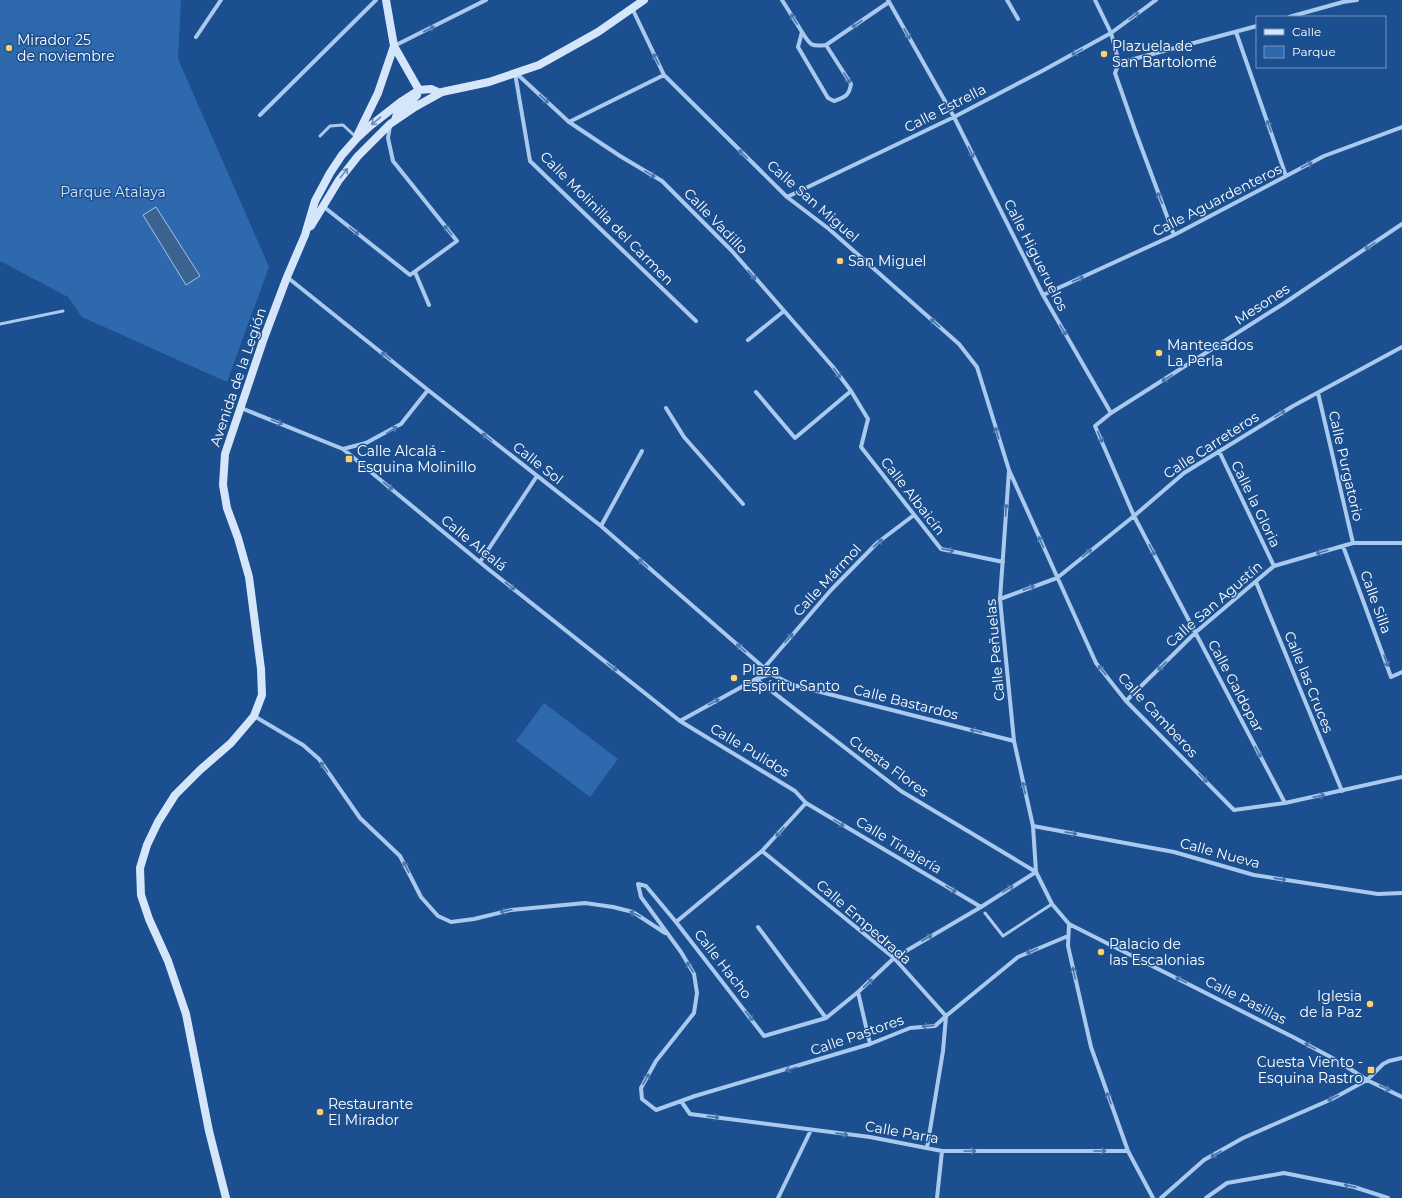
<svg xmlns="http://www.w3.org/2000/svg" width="1402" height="1198" viewBox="0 0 1402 1198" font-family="Montserrat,sans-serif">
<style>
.green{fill:#2e69ad}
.water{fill:#3c6290;stroke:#9cc4f0}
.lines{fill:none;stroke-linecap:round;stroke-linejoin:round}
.lane{stroke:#a9c9ee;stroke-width:3}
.street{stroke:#a9c9ee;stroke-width:4}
.secondary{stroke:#d6e6fa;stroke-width:8}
.oneway{stroke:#4674ac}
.oneway2{stroke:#668bba}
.poi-dot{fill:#ffd166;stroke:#1b4f8f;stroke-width:1.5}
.labels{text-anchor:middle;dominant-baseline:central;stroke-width:3;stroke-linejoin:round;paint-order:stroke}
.poi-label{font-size:14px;fill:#fff;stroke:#1b4f8f;text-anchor:start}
.street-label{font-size:14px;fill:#fff;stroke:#1b4f8f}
.park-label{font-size:14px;fill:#cfe3fa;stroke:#1b4f8f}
</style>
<rect width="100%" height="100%" fill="#1b4f8f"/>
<path class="green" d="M0 0H181L178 59 269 267 227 382 82 317 68 297 0 261Z
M544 703 618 759 590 797 516 741Z"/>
<path class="water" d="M156 207 200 276 186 285 143 215Z"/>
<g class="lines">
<path class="lane" d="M320 136 330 126 343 125 357 138
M0 324 63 311
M985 913 1003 936 1052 904"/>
<path class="street" d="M782 0 802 32 798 47 828 98 834 101C845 97 849 96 851 84L826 45
M888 0 954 117 1043 295 1111 413 1095 426 1134 516 1285 803
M1007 0 1018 19
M1095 0 1111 33 1119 63
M632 8 664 75 787 197 829 229 959 344 977 367 1009 470 1096 663 1126 701 1234 810 1285 803 1402 777
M1289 17 1343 2 1357 0
M802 32C810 45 811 47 826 45L889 2
M1236 32 1286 176
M196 37 221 0
M394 46 486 0
M1119 63 1115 73 1136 133 1174 235
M1119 63 1257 26
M515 73 530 161 696 321
M516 73 569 122 620 156 662 181 732 251 833 367 851 391 868 419 861 447 941 549 1003 562
M260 115 376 0
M569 122 664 75
M787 197 954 117 1042 71 1111 33 1156 0
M324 207 410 275 457 241 393 161 388 138 390 126
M415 272 429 305
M287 277 428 390 601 526 771 674 793 685 1014 741
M1043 295 1174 235 1324 156 1402 127
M748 340 784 311
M756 392 795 438 851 391
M1318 393 1353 543
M241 408 343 449 487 568 680 721 795 791 806 803 981 907
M666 408 684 437 743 504
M1111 413 1283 304 1402 224
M343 449 366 443 401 424 428 390
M1219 451 1274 566
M1009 471 1000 599 1014 741 1033 826 1036 872 1052 904 1069 924 1068 946 1091 1047 1128 1151 1153 1198
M601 526 642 451
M1343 546 1391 677 1402 672
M480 562 537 476
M1256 582 1342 791
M1000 599 1057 578 1134 516 1184 473 1293 406 1402 347
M764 668 831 590 877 543 914 515
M756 679 901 791 1036 872
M1126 701 1196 632 1274 566 1353 543H1402
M254 716 303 745 319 759 360 818 400 856 421 897 438 916 451 922 474 919 511 910 585 903 613 907 633 912 665 933
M680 721 756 679 771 674
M806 803 762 851 676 922 764 1036 826 1018 858 992 894 958 981 907 1036 872
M1033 826 1174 852 1254 875 1378 894 1402 893
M762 851 894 958 946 1016 943 1051 927 1148
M676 922 646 886 638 884 641 897 681 952 694 974 697 993 694 1013 656 1061 641 1088 642 1099 656 1110 695 1096 870 1044 910 1028 935 1026 946 1016 1018 957 1068 936
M1069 924 1293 1037 1338 1061 1367 1080 1402 1097
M758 927 826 1018
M858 992 870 1044
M681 1101 690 1114 870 1137 942 1151H1128
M778 1198 811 1130
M937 1198 942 1151
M1161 1198 1204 1160 1243 1138 1332 1099 1367 1080 1383 1064 1389 1061 1402 1058
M1206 1198 1227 1183 1284 1173 1354 1187 1388 1198"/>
<path class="secondary" d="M386 0 394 46 419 90
M395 120 398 111 409 104 417 95
M358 134 378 93 394 46
M311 226 339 180 358 156 390 124 415 107 442 92 489 82 539 65 598 32 644 0
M226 1198 209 1131 186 1014 168 961 149 919 141 895 140 868 147 845 158 822 175 795 200 770 231 743 254 716 262 695 261 669 249 577 238 538 227 508 223 485 225 454 264 338 287 277 305 235 315 201 330 173 342 155 357 138 370 126 402 101 419 90 431 89 440 93"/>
</g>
<defs><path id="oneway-shaft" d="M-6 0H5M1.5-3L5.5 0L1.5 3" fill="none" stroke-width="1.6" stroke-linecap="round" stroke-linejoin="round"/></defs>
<g class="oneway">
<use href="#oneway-shaft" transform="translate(1134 16) rotate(-36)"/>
<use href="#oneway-shaft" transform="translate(794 19) rotate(-122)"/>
<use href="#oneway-shaft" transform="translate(857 24) rotate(146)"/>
<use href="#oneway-shaft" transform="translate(429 29) rotate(-27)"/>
<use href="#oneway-shaft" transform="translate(907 34) rotate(61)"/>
<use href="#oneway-shaft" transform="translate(1077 52) rotate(151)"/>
<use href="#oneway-shaft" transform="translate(656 59) rotate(-116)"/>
<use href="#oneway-shaft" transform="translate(847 78) rotate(58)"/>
<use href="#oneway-shaft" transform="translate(544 99) rotate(43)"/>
<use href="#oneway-shaft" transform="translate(1269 126) rotate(-109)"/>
<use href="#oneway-shaft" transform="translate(971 152) rotate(64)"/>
<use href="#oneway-shaft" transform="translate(743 154) rotate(-135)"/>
<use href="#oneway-shaft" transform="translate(1307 165) rotate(-28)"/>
<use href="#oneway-shaft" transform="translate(650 174) rotate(31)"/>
<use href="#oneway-shaft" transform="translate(1160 198) rotate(-111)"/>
<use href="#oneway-shaft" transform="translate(448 230) rotate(-129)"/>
<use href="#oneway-shaft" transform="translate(354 231) rotate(39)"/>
<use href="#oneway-shaft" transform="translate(1370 246) rotate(146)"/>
<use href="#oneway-shaft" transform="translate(752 275) rotate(49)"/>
<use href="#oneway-shaft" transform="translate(1078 279) rotate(-24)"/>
<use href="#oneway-shaft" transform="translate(935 323) rotate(-139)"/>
<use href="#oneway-shaft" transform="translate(1063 330) rotate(60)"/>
<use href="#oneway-shaft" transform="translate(386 356) rotate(-141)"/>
<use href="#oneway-shaft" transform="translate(837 373) rotate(54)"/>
<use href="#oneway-shaft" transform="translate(1167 378) rotate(148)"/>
<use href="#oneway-shaft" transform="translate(1280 414) rotate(-31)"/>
<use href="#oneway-shaft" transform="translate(277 422) rotate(22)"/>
<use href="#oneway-shaft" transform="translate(392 430) rotate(-31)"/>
<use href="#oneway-shaft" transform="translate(997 433) rotate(-107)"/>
<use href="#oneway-shaft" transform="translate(487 437) rotate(-142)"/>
<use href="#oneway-shaft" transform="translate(1100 437) rotate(67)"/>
<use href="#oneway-shaft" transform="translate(388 486) rotate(40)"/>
<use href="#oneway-shaft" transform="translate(1006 510) rotate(-86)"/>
<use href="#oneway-shaft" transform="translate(1041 542) rotate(-114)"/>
<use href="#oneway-shaft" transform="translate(878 543) rotate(-41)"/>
<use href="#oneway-shaft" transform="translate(948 550) rotate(12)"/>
<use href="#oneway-shaft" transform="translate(1152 550) rotate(62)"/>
<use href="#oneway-shaft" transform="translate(1322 552) rotate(164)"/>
<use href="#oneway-shaft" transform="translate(1087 553) rotate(-39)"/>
<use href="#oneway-shaft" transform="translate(643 563) rotate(-139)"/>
<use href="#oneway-shaft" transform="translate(510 586) rotate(38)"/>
<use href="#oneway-shaft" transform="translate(1029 588) rotate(-20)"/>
<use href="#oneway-shaft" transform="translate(789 638) rotate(-49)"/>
<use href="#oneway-shaft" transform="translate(741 648) rotate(-139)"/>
<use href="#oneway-shaft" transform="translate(1386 661) rotate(70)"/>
<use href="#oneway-shaft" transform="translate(1162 666) rotate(136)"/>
<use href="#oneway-shaft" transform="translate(612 667) rotate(38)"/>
<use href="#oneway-shaft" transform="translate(1102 670) rotate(-129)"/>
<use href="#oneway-shaft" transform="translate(714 702) rotate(-28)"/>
<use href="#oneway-shaft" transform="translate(976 731) rotate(-166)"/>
<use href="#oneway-shaft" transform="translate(1258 752) rotate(62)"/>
<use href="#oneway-shaft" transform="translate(324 767) rotate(-125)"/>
<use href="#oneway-shaft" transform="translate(1203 778) rotate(45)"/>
<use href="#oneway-shaft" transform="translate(1024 788) rotate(-102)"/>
<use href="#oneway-shaft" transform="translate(1319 796) rotate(-12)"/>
<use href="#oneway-shaft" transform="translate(839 823) rotate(31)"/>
<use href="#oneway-shaft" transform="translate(780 832) rotate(132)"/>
<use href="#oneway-shaft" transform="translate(1071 833) rotate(10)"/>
<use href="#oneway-shaft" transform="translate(406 867) rotate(-117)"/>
<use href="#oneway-shaft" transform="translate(1280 879) rotate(8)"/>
<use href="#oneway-shaft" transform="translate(951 889) rotate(31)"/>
<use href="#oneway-shaft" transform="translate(1008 889) rotate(-32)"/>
<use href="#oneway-shaft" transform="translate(506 911) rotate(167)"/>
<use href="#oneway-shaft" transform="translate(635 914) rotate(-154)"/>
<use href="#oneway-shaft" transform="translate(927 938) rotate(-30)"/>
<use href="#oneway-shaft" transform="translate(1032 951) rotate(157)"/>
<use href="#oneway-shaft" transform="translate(690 967) rotate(-122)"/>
<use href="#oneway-shaft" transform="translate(1074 973) rotate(-103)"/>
<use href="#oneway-shaft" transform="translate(1181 980) rotate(-154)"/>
<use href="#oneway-shaft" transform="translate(868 983) rotate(-43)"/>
<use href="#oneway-shaft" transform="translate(749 1016) rotate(52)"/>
<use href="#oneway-shaft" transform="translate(928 1026) rotate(175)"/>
<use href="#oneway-shaft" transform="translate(1310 1046) rotate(-151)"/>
<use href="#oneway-shaft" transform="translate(791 1069) rotate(163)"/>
<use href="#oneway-shaft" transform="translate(646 1079) rotate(-60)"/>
<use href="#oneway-shaft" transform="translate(1385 1088) rotate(25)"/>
<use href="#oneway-shaft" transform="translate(1109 1098) rotate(-110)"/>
<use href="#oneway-shaft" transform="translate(1333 1098) rotate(153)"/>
<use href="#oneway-shaft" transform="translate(713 1117) rotate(7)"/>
<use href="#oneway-shaft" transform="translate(842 1134) rotate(8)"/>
<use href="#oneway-shaft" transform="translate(970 1151)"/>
<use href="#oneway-shaft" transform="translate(1100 1151)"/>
<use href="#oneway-shaft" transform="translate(1216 1154) rotate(150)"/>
<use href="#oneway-shaft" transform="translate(1350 1186) rotate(-167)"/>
</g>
<g class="oneway2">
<use href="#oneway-shaft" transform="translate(376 121) rotate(141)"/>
<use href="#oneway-shaft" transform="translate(344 173) rotate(-52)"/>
</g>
<g class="poi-dot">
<circle cx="9" cy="48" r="4"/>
<circle cx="1104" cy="54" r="4"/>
<circle cx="840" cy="261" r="4"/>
<circle cx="1159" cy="353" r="4"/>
<rect x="345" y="455" width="8" height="8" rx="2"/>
<circle cx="734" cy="678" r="4"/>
<circle cx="1101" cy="952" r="4"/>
<circle cx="1370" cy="1004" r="4"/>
<rect x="1367" y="1066" width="8" height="8" rx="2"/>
<circle cx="320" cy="1112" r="4"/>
</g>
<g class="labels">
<g class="poi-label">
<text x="17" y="40">Mirador 25<tspan x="17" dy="16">de noviembre</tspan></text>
<text x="1112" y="46">Plazuela de<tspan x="1112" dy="16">San Bartolomé</tspan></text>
<text x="848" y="261">San Miguel</text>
<text x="1167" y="345">Mantecados<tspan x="1167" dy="16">La Perla</tspan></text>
<text x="357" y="451">Calle Alcalá -<tspan x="357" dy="16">Esquina Molinillo</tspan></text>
<text x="742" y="670">Plaza<tspan x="742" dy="16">Espíritu Santo</tspan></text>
<text x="1109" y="944">Palacio de<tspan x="1109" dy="16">las Escalonias</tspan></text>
<text x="1362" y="996" text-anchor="end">Iglesia<tspan x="1362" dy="16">de la Paz</tspan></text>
<text x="1363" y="1062" text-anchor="end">Cuesta Viento -<tspan x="1363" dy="16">Esquina Rastro</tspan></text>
<text x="328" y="1104">Restaurante<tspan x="328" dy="16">El Mirador</tspan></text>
</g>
<g class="street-label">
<text transform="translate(945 108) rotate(-27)">Calle Estrella</text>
<text transform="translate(1217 200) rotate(-27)">Calle Aguardenteros</text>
<text transform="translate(813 201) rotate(41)">Calle San Miguel</text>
<text transform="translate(607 218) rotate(45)">Calle Molinilla del Carmen</text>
<text transform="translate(716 221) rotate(46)">Calle Vadillo</text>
<text transform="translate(1036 255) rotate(63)">Calle Higueruelos</text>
<text transform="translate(1262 304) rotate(-33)">Mesones</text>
<text transform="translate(238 377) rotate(-71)">Avenida de la Legión</text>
<text transform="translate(1211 445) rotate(-33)">Calle Carreteros</text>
<text transform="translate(538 463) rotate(38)">Calle Sol</text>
<text transform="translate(1346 466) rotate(77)">Calle Purgatorio</text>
<text transform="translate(913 496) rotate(52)">Calle Albaicín</text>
<text transform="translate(1256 504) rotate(64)">Calle la Gloria</text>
<text transform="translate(474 543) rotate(39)">Calle Alcalá</text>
<text transform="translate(827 580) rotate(-47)">Calle Mármol</text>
<text transform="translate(1376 602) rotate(70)">Calle Silla</text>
<text transform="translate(1214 604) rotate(-41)">Calle San Agustín</text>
<text transform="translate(995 650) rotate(-95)">Calle Peñuelas</text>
<text transform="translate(1309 682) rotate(68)">Calle las Cruces</text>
<text transform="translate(1236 686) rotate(62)">Calle Galdopar</text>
<text transform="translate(906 702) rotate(14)">Calle Bastardos</text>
<text transform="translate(1158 715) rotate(47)">Calle Camberos</text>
<text transform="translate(750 750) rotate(31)">Calle Pulidos</text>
<text transform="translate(889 766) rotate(36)">Cuesta Flores</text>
<text transform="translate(899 845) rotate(31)">Calle Tinajería</text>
<text transform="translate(1220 853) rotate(15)">Calle Nueva</text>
<text transform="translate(864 922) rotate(41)">Calle Empedrada</text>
<text transform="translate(723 964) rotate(52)">Calle Hacho</text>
<text transform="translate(1246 1000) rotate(27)">Calle Pasillas</text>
<text transform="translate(857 1035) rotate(-19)">Calle Pastores</text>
<text transform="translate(902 1132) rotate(10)">Calle Parra</text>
</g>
<g class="park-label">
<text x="113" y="192">Parque Atalaya</text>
</g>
</g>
<rect x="1256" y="16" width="130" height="52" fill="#1b4f8f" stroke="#7695bc"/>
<rect x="1264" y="29" width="20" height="6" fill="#d6e6fa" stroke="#7695bc"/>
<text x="1292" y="36" font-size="12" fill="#ffffff">Calle</text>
<rect x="1264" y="46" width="20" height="12" fill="#2e69ad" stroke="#7695bc"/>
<text x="1292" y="56" font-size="12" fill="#ffffff">Parque</text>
</svg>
